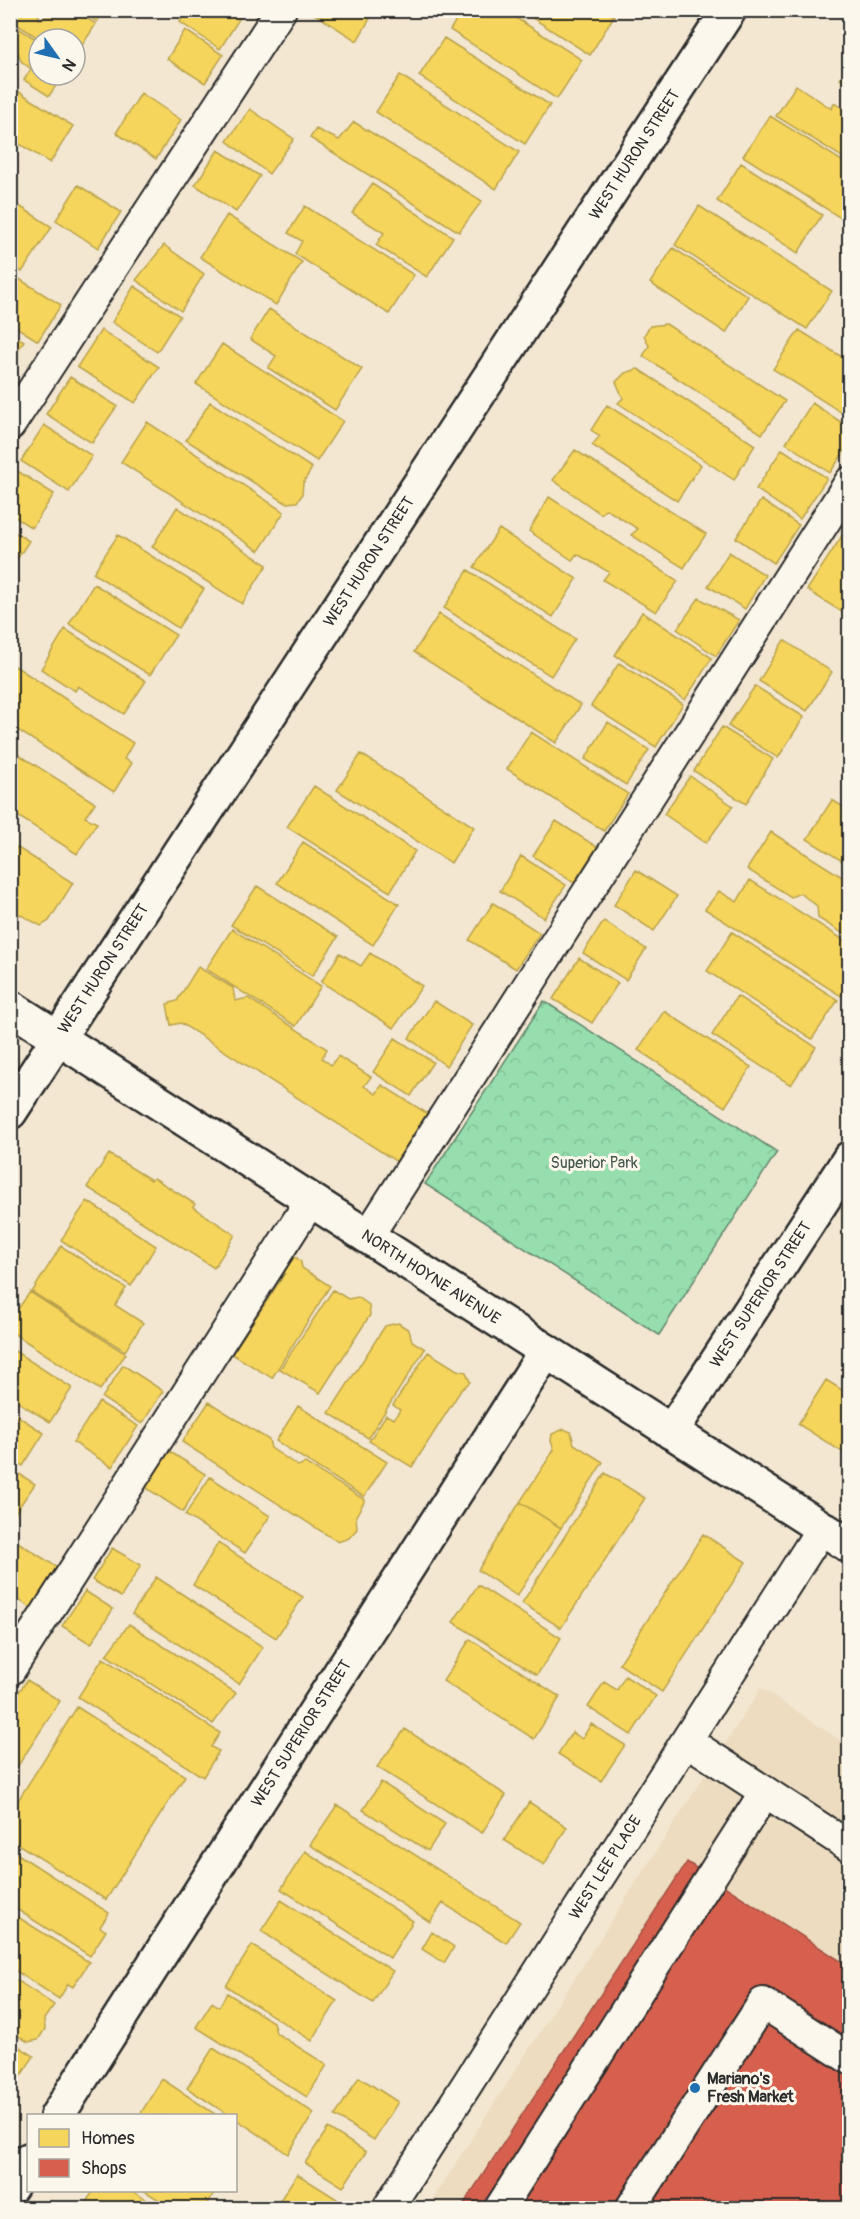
<svg xmlns="http://www.w3.org/2000/svg" width="860" height="2219" viewBox="0 0 860 2219" font-family="Pangolin,sans-serif">
<style>
.built{fill:#eddcbf}
.park{fill:url(#park-crowns);stroke:#60846c;stroke-width:1.5}
.homes{fill:#f6d55c;stroke:#b9a24d;stroke-width:1.5}
.shops{fill:#d6604d;stroke:#a35043;stroke-width:1.5}
.lines{fill:none;stroke-linecap:round;stroke-linejoin:round}
.lane-casing{stroke:#2b2b2b;stroke-width:34}
.street-casing{stroke:#2b2b2b;stroke-width:38}
.lane{stroke:#fbf7ec;stroke-width:30}
.street{stroke:#fbf7ec;stroke-width:33}
.poi-dot{fill:#1f6fb2;stroke:#fbf7ec;stroke-width:2}
.labels{text-anchor:middle;dominant-baseline:central;stroke-width:6;stroke-linejoin:round;paint-order:stroke}
.street-label{font-size:16px;fill:#2b2b2b;stroke:#fbf7ec}
.park-label{font-size:16px;fill:#46584c;stroke:#fbf7ec}
.poi-label{font-size:16px;font-weight:bold;fill:#2b2b2b;stroke:#fbf7ec;text-anchor:start}
</style>
<defs>
<pattern id="park-crowns" width="20" height="18" patternUnits="userSpaceOnUse" patternTransform="scale(1.5)"><rect width="20" height="18" fill="#96dead"/><path d="M2 6a3 3 0 1 1 6 0M12 15a3 3 0 1 1 6 0" fill="none" stroke="#81bf95"/></pattern>
</defs>
<rect width="100%" height="100%" fill="#f3e7d2"/>
<filter id="ink" filterUnits="userSpaceOnUse"><feTurbulence type="fractalNoise" baseFrequency=".0167" numOctaves="2"/><feDisplacementMap in="SourceGraphic" scale="12" xChannelSelector="R" yChannelSelector="G"/><feConvolveMatrix kernelMatrix="1 2 1 2 8 2 1 2 1" color-interpolation-filters="sRGB"/></filter>
<g filter="url(#ink)">
<path class="built" d="M761 1688 849 1746V2208H427Z"/>
<path class="park" d="M544 1001 777 1152 659 1335 425 1184Z"/>
<path class="homes" d="M10 10H38L39 19 50 16 54 10H73L96 24 75 56V39H40L10 20Z
M80 10H105L97 22Z
M188 10H233L241 16 220 49 180 22Z
M315 10H375L357 41 313 13Z
M462 10H504L582 60 557 99 450 30Z
M520 10H604L614 16 590 55Z
M10 23 39 41V75H63L49 96 24 80 31 69 21 61 18 52 10 53Z
M185 30 223 55 205 83 167 59Z
M444 38 550 105 525 144 419 76Z
M850 64V85L840 79Z
M400 75 519 152 496 189 376 112Z
M796 85 832 109 834 103 850 112V162L776 116Z
M10 86 73 126 50 163 10 138Z
M141 93 181 120 156 159 116 133Z
M250 109 294 139 269 174 227 141Z
M770 116 850 166V224L743 156Z
M354 122 482 201 459 232 310 138 316 129 339 140Z
M218 150 260 176 236 212 195 185Z
M741 163 822 215 798 253 717 201Z
M372 184 453 237 427 277 376 245 384 233 352 213Z
M78 185 121 212 98 248 56 220Z
M10 200 52 227 22 272 10 265Z
M305 206 414 275 389 314 295 254 302 241 288 233Z
M699 206 832 291 807 329 675 245Z
M227 215 302 262 276 305 200 257Z
M164 245 204 274 181 311 136 280Z
M673 248 748 296 726 333 650 283Z
M16 277 61 305 38 341 10 323V286Z
M134 286 180 316 157 352 112 322Z
M269 309 362 369 335 410 268 368 276 356 250 339Z
M666 324 785 401 762 434 643 356 649 346 644 335 650 326Z
M101 330 159 367 135 403 77 367Z
M799 330 850 362V418L773 369Z
M10 333 24 341 10 362Z
M222 344 343 421 317 461 196 384Z
M638 369 755 445 734 480 618 403 623 398 616 382 625 373Z
M70 377 117 406 92 443 46 414Z
M210 402 312 468 303 483 302 495 297 502 286 503 186 440Z
M812 403 850 428V443L830 473 786 443Z
M607 405 701 465 677 501 592 445 600 436 591 430Z
M147 422 284 512 259 551 121 462Z
M44 425 92 456 69 492 21 461Z
M782 449 827 478 800 519 756 489Z
M575 450 706 534 684 568 631 535 638 529 606 509 601 514 553 480Z
M16 470 54 494 32 528 10 514V478Z
M549 497 678 581 656 612 603 580 609 572 577 554 572 560 529 531Z
M761 500 799 525 774 563 736 538Z
M177 507 267 565 242 604 152 547Z
M847 528 850 530 848 616 807 590Z
M10 529 29 541 10 570Z
M499 529 577 579 553 617 474 567Z
M118 535 204 589 178 628 93 573Z
M729 552 765 575 745 609 708 586Z
M468 570 575 639 551 676 444 608Z
M94 584 176 635 150 675 69 624Z
M699 598 739 620 716 656 677 629Z
M642 612 712 658 685 700 615 655Z
M439 614 581 705 556 743 414 652Z
M65 629 146 681 124 714 78 686 75 691 41 669Z
M784 640 832 672 807 711 759 681Z
M619 663 683 704 656 747 591 706Z
M15 666 133 743 124 759 132 763 114 792 10 725V673Z
M755 686 804 717 778 758 728 726Z
M608 722 649 750 626 785 585 759Z
M722 727 773 759 746 804 694 771Z
M531 732 628 794 604 831 507 769Z
M10 749 95 803 85 817 97 823 77 854 10 811Z
M361 754 474 827 451 863 337 790Z
M690 776 733 806 706 843 664 814Z
M314 786 415 851 390 892 287 827Z
M832 800 850 811V866L807 839Z
M556 821 597 847 574 883 533 856Z
M771 832 850 882V938L818 918 817 906 800 893 791 897 747 869Z
M303 842 399 904 373 945 277 883Z
M10 843 73 883 49 921 41 926 10 909Z
M521 856 566 885 544 918 500 891Z
M636 870 677 896 654 931 614 905Z
M750 880 850 944V983L841 996 705 909 719 891 737 902Z
M257 886 338 937 312 976 231 925Z
M493 903 540 933 516 969 469 940Z
M604 921 646 949 626 980 583 953Z
M232 929 321 986 296 1026 206 969Z
M732 932 838 1000 812 1039 707 971Z
M340 953 361 966 370 953 422 986 394 1028 321 982Z
M579 958 618 983 592 1023 553 999Z
M198 967 233 988 235 1001 248 998 327 1049 322 1058 331 1065 338 1056 371 1077 364 1086 376 1094 382 1085 428 1114 397 1162 181 1023 171 1025 167 1004 177 1001Z
M737 996 816 1047 791 1085 712 1035Z
M434 1001 472 1025 446 1066 409 1038Z
M664 1011 751 1067 725 1107 638 1050Z
M395 1038 433 1062 411 1096 373 1072Z
M109 1154 151 1180 154 1178 195 1204 193 1207 235 1235 214 1268 87 1187Z
M87 1201 156 1246 131 1286 61 1240Z
M61 1246 126 1288 115 1305 143 1323 125 1351 32 1292Z
M291 1257 297 1258 301 1262 302 1268 330 1286 272 1378 232 1354 285 1273 282 1269Z
M333 1290 348 1299 358 1297 369 1305 370 1315 320 1393 280 1369Z
M30 1292 126 1354 100 1390 10 1331V1320Z
M398 1323 409 1330 412 1341 425 1349 368 1438 329 1413 385 1326Z
M10 1348 72 1388 50 1422 10 1397Z
M428 1352 457 1370 466 1372 470 1382 461 1390 412 1467 369 1441 386 1415 394 1419 400 1410 393 1405Z
M123 1365 163 1391 142 1424 102 1398Z
M826 1380 850 1395V1457L798 1424Z
M99 1402 138 1426 112 1467 73 1442Z
M209 1402 269 1440 271 1448 298 1466 305 1463 365 1500 356 1516 357 1529 349 1538 338 1542 182 1442Z
M298 1406 387 1462 364 1497 276 1441Z
M10 1411 44 1433 23 1466 10 1458Z
M564 1429 571 1432 574 1444 603 1462 561 1528 520 1502 554 1450 551 1441 552 1434Z
M169 1451 205 1474 183 1512 145 1487Z
M10 1468 35 1484 10 1520Z
M605 1473 645 1498 561 1628 522 1603Z
M210 1477 270 1516 245 1553 185 1515Z
M520 1502 561 1528 517 1596 478 1570Z
M703 1534 746 1562 662 1692 619 1664Z
M10 1537 60 1569 34 1610 10 1594Z
M218 1543 303 1597 276 1638 193 1585Z
M112 1548 141 1565 121 1597 92 1580Z
M156 1577 263 1647 239 1684 132 1614Z
M478 1585 561 1638 537 1675 453 1622Z
M85 1591 113 1609 91 1644 62 1626Z
M129 1624 236 1693 213 1724 106 1655Z
M470 1639 560 1697 534 1739 443 1681Z
M103 1658 220 1733 211 1747 219 1751 203 1777 78 1697Z
M625 1676 656 1696 631 1735 588 1707 604 1682 617 1690Z
M27 1680 60 1701 10 1778V1705Z
M77 1707 185 1776 106 1900 10 1839V1813Z
M591 1724 625 1745 601 1781 558 1754 572 1732 582 1739Z
M405 1729 506 1795 482 1833 377 1767Z
M381 1782 445 1824 428 1851 363 1810Z
M529 1802 567 1827 544 1865 504 1840Z
M337 1805 520 1922 506 1943 443 1903 430 1922 310 1845Z
M10 1849 109 1913 100 1927 106 1931 90 1956 10 1905Z
M305 1851 413 1921 390 1958 281 1889Z
M281 1900 393 1971 373 2003 261 1931Z
M10 1912 89 1962 73 1987 68 1984 59 1999 10 1967Z
M432 1932 454 1947 444 1963 422 1949Z
M252 1945 337 2001 312 2041 226 1986Z
M12 1977 54 2005 44 2019 45 2029 38 2040 28 2042 10 2031Z
M227 1993 273 2022 276 2033 327 2065 307 2097 196 2027 212 2002 219 2007Z
M10 2041 34 2056 20 2077 13 2072 10 2075Z
M213 2048 314 2113 288 2154 236 2119V2116H230L187 2088Z
M359 2077 398 2102 374 2140 335 2116Z
M162 2079 218 2116H139Z
M328 2128 366 2152 343 2187 305 2163Z
M297 2174 337 2199 331 2208H275Z
M94 2190H131L159 2208H82Z
M143 2190H216L204 2208H172Z"/>
<path class="shops" d="M687 1862 850 1967V2208H461Z"/>
<g class="lines">
<defs>
<g id="lane">
<path d="M10 425 281 10"/>
<path d="M368 1236 850 482"/>
<path d="M10 1670 311 1200"/>
<path d="M687 1741 850 1847"/>
<path id="s1" d="M388 2208 822 1528"/>
<path d="M500 2208 765 1792"/>
<path d="M631 2208 763 2003 850 2059"/>
</g>
<g id="street">
<path id="s2" d="M10 1007 850 1546"/>
<path id="s3" d="M10 1112 729 10"/>
<path id="s4" d="M671 1432 850 1158"/>
<path id="s5" d="M57 2116 546 1351"/>
<path d="M10 2188 28 2160"/>
</g>
</defs>
<use href="#lane" class="lane-casing"/>
<use href="#street" class="street-casing"/>
<use href="#lane" class="lane"/>
<use href="#street" class="street"/>
</g>
</g>
<circle class="poi-dot" cx="695" cy="2088" r="6"/>
<g class="labels">
<g class="street-label">
<text stroke="none"><textPath href="#s3" startOffset="1143">WEST HURON STREET</textPath></text>
<text stroke="none"><textPath href="#s3" startOffset="657">WEST HURON STREET</textPath></text>
<text stroke="none"><textPath href="#s3" startOffset="171">WEST HURON STREET</textPath></text>
<text stroke="none"><textPath href="#s2" startOffset="500">NORTH HOYNE AVENUE</textPath></text>
<text stroke="none"><textPath href="#s4" startOffset="164">WEST SUPERIOR STREET</textPath></text>
<text stroke="none"><textPath href="#s5" startOffset="454">WEST SUPERIOR STREET</textPath></text>
<text stroke="none"><textPath href="#s1" startOffset="404">WEST LEE PLACE</textPath></text>
</g>
<g class="park-label">
<text x="594" y="1163">Superior Park</text>
</g>
<g class="poi-label">
<text x="707" y="2079">Mariano's<tspan x="707" dy="18">Fresh Market</tspan></text>
</g>
</g>
<rect width="860" height="2219" fill="none" stroke="#fbf7ec" stroke-width="36"/>
<rect x="18" y="18" width="824" height="2183" fill="none" stroke="#2b2b2b" stroke-width="2" filter="url(#ink)"/>
<rect x="27" y="2114" width="210" height="78" fill="#fbf7ec" stroke="#a8a59f" stroke-width="1.5"/>
<rect x="39" y="2129" width="30" height="18" fill="#f6d55c" stroke="#a8a59f" stroke-width="1.5"/>
<text x="81" y="2144" font-size="18" fill="#2b2b2b">Homes</text>
<rect x="39" y="2159" width="30" height="18" fill="#d6604d" stroke="#a8a59f" stroke-width="1.5"/>
<text x="81" y="2174" font-size="18" fill="#2b2b2b">Shops</text>
<g transform="translate(57 57) rotate(124)"><circle r="28" fill="#fbf7ec" stroke="#a8a59f" stroke-width="1.5"/>
<path d="M0-4.5L10 22L0 15L-10 22Z" fill="#1f6fb2"/>
<text y="-9" font-size="16" font-weight="bold" text-anchor="middle" fill="#2b2b2b">N</text>
</g>
</svg>
